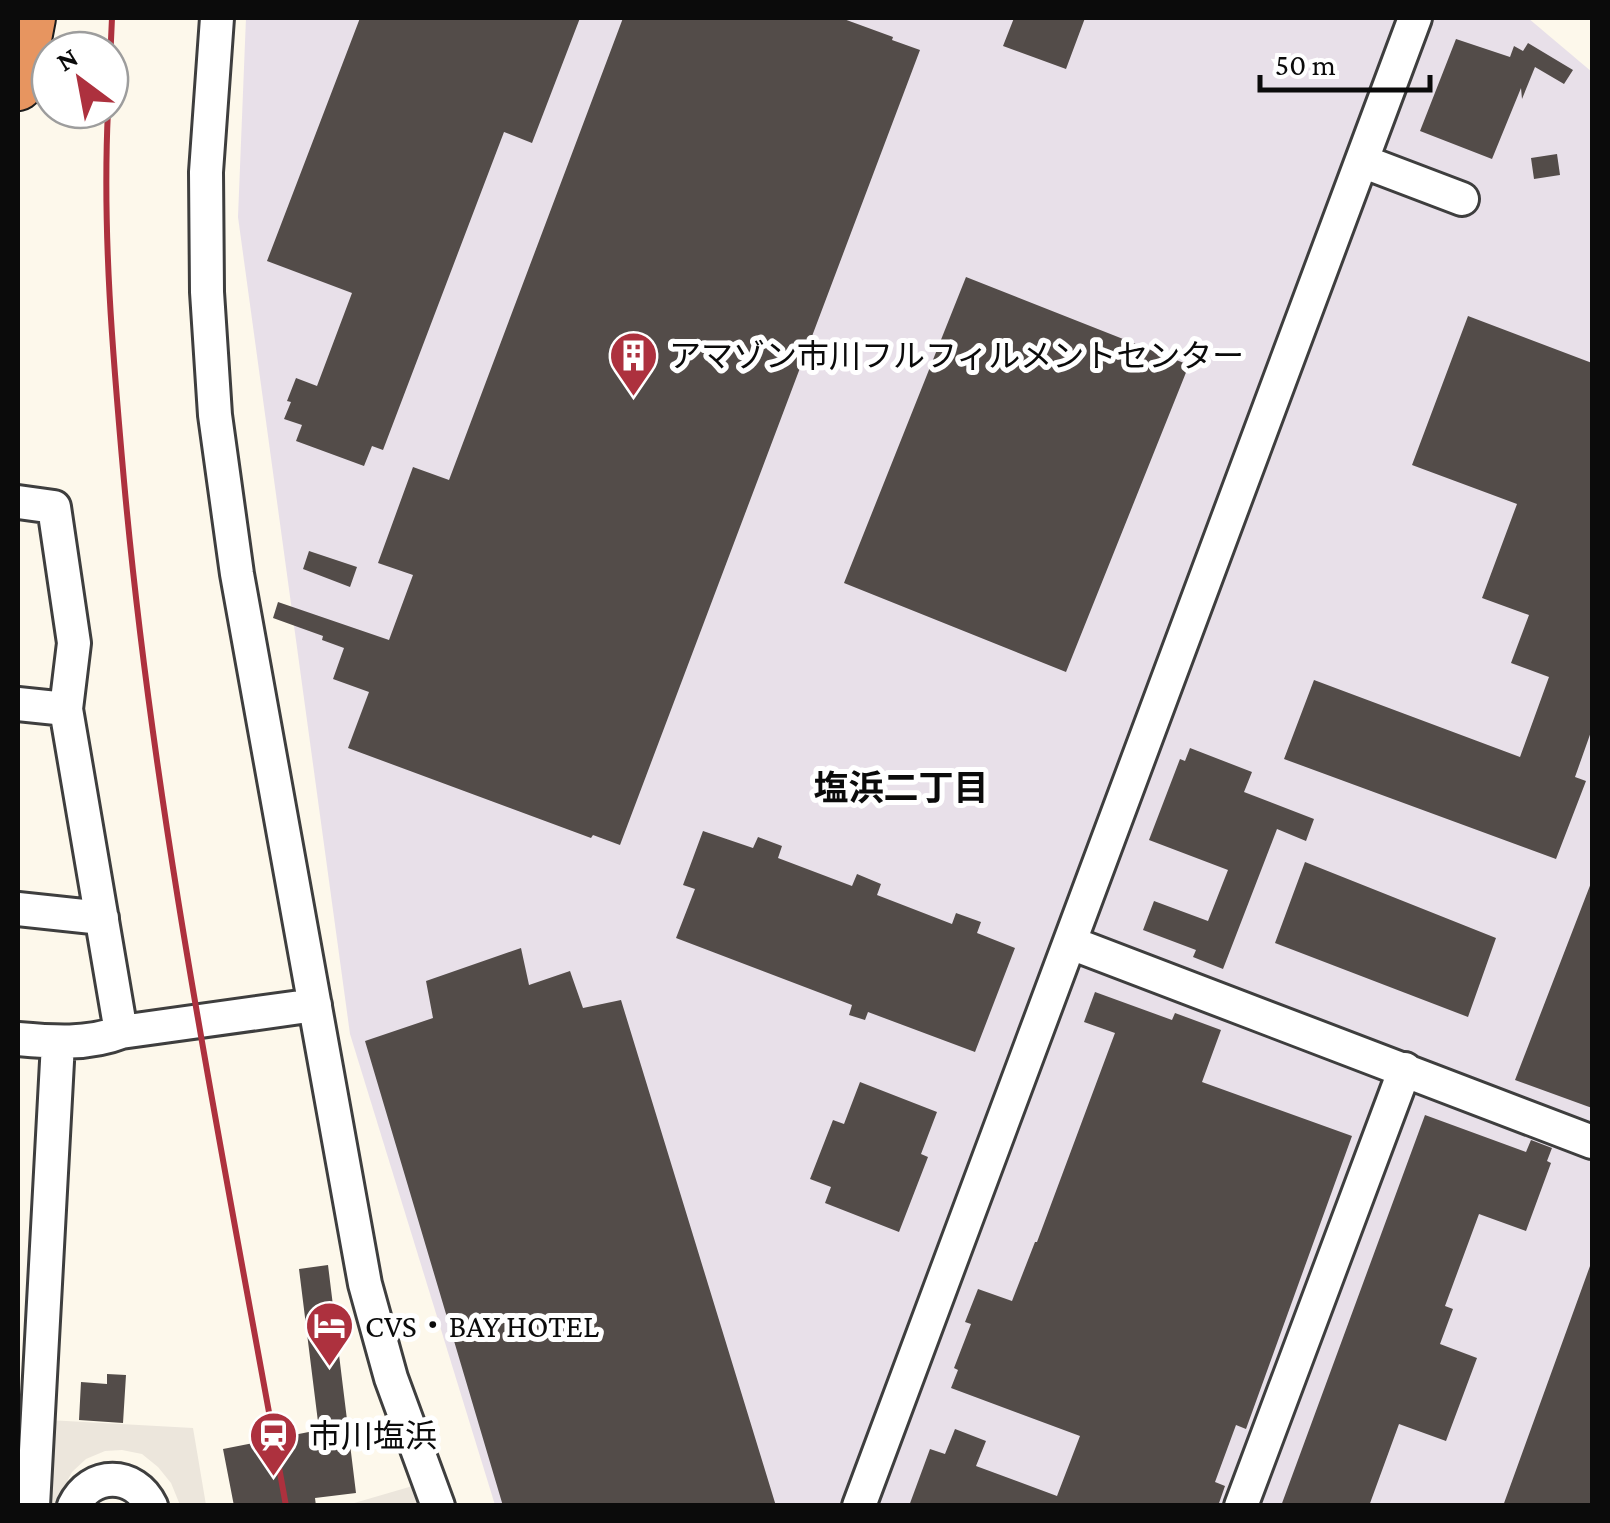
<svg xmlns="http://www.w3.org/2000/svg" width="1610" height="1523" viewBox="0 0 1610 1523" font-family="'Crimson Pro','Noto Sans JP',serif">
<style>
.industrial{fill:#e8e0e9}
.plaza{fill:#ece6dc}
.building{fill:#534c49}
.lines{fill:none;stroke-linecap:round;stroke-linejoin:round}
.minor-casing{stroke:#3e3e3e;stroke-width:38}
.highway-casing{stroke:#1c1c1c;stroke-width:52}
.minor{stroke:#fff;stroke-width:32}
.highway{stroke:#e79560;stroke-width:48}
.rail{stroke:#ad313e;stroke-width:6}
.labels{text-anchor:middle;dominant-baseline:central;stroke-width:10;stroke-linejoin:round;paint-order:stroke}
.poi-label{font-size:32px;fill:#0b0b0b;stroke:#fff;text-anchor:start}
.neighbourhood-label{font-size:35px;font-weight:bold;fill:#0b0b0b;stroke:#fff}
</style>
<rect width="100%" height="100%" fill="#fdf8eb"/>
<path class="industrial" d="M246 18H1528L1592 72V1505H495L350 1034 238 217Z"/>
<path class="plaza" d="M48 1420 193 1428 206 1505H180L171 1483 158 1467 142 1454 122 1450 105 1451 86 1459 72 1472 62 1491 61 1505 44 1506Z
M416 1485 423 1506H344Z"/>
<path class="building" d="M360 18H580L532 143 504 132 383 450 372 446 364 466 296 441 302 425 284 419 291 402 287 401 296 378 317 386 352 293 267 261Z
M623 18H841L893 37 892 40 920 50 620 845 593 835 591 838 348 748 369 692 333 679 344 648 322 640 323 636 273 618 278 602 389 640 413 575 378 563 413 467 449 480Z
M1014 18H1085L1066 69 1003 46Z
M1456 39 1510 57 1514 46 1523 51 1528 43 1573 70 1564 84 1535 67 1522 99 1521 88 1492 159 1420 131Z
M1557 154 1560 175 1534 179 1531 158Z
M966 277 1189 365 1066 672 844 583Z
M1468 316 1592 363V729L1575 777 1586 781 1556 859 1284 759 1314 680 1520 757 1549 677 1511 663 1529 615 1482 598 1517 504 1412 465Z
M309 551 357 567 350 587 303 569Z
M1190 748 1252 772 1244 792 1314 819 1306 841 1277 829 1223 969 1193 957 1196 950 1143 930 1154 901 1208 921 1228 870 1149 840 1180 759 1185 761Z
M703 831 753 848 758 837 782 846 778 858 852 886 857 874 881 884 877 895 952 924 956 913 981 922 977 933 1015 948 975 1052 868 1012 865 1020 849 1015 852 1005 676 938 695 889 683 885Z
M1305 862 1496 938 1468 1017 1275 943Z
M1591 883H1592V1108L1515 1080Z
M521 948 529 985 570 971 583 1008 621 1000 776 1506H503L365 1041 433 1018 426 981Z
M1095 992 1172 1020 1175 1013 1221 1030 1202 1082 1352 1136 1246 1429 1236 1425 1215 1482 1225 1486 1218 1506H909L930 1449 945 1454 955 1429 986 1441 976 1466 1057 1496 1080 1436 951 1388 958 1370 954 1368 971 1324 965 1322 978 1289 1012 1301 1035 1242H1037L1115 1033 1084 1022Z
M860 1082 937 1112 921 1154 928 1157 899 1232 825 1203 831 1187 810 1179 833 1120 844 1124Z
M1425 1115 1526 1152 1531 1140 1552 1148 1547 1161 1551 1163 1526 1231 1479 1214 1445 1306 1453 1309 1440 1344 1477 1358 1446 1441 1399 1424 1369 1506H1281Z
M328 1265 356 1493 315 1498 316 1506H234L223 1449 319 1430 299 1269Z
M1590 1266H1592V1506H1503Z
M107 1374 126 1375 123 1423 79 1420 81 1382 107 1384Z"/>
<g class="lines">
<defs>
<path id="minor" d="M217 18 206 172 207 292 215 415 237 574 365 1284 391 1378 438 1506
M1362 161 1462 199
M18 502 54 507 74 643 66 709 121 1032
M18 704 66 709
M18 909 102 918
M1071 943 1592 1142
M18 1039C52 1042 88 1045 121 1032L315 1005
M33 1506 58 1043
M74 1506C90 1471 135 1471 151 1506
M859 1506 1415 18
M1241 1506 1405 1069"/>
<path id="highway" d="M18 86 31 18"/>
</defs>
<use href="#minor" class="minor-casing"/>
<use href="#highway" class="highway-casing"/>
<use href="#minor" class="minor"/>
<use href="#highway" class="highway"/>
<path class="rail" d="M110 62 112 18
M108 110C102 233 113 358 124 481 155 825 225 1165 286 1506"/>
</g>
<defs>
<symbol id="building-pin" viewBox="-11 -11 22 30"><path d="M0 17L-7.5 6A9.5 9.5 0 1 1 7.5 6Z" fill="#ad313e" stroke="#fff"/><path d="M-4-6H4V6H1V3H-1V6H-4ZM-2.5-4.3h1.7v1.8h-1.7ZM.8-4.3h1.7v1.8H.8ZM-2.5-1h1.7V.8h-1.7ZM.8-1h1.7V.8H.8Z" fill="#fff"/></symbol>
<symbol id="hotel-pin" viewBox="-11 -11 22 30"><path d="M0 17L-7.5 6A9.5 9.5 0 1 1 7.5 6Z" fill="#ad313e" stroke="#fff"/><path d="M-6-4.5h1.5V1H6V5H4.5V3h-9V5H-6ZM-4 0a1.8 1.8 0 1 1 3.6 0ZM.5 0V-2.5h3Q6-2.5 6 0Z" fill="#fff"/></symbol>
<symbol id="station-pin" viewBox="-11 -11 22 30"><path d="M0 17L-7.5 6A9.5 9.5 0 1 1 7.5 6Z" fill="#ad313e" stroke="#fff"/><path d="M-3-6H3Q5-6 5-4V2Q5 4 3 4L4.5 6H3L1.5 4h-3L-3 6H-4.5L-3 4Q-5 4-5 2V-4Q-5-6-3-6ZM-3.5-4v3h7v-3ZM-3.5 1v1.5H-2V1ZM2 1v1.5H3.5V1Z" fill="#fff"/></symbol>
</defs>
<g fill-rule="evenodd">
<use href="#building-pin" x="606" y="328" width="55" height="75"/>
<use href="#hotel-pin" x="302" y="1298" width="55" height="75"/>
<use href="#station-pin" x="246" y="1408" width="55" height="75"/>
</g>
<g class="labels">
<g class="poi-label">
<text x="669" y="356">アマゾン市川フルフィルメントセンター</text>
<text x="365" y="1326">CVS・BAY HOTEL</text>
<text x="309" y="1436">市川塩浜</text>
</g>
<g class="neighbourhood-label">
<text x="901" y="788">塩浜二丁目</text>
</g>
</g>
<rect width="1610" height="1523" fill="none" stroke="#0b0b0b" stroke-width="40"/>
<g transform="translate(80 80) rotate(328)"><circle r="48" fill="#ffffff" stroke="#9d9d9d" stroke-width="2.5"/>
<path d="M0-8L18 38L0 25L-18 38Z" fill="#ad313e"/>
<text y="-15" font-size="28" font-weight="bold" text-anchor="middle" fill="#0b0b0b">N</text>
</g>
<path d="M1260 75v15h170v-15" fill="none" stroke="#0b0b0b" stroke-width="5"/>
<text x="1275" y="75" font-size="30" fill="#0b0b0b" stroke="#ffffff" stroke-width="8" paint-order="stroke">50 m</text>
</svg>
